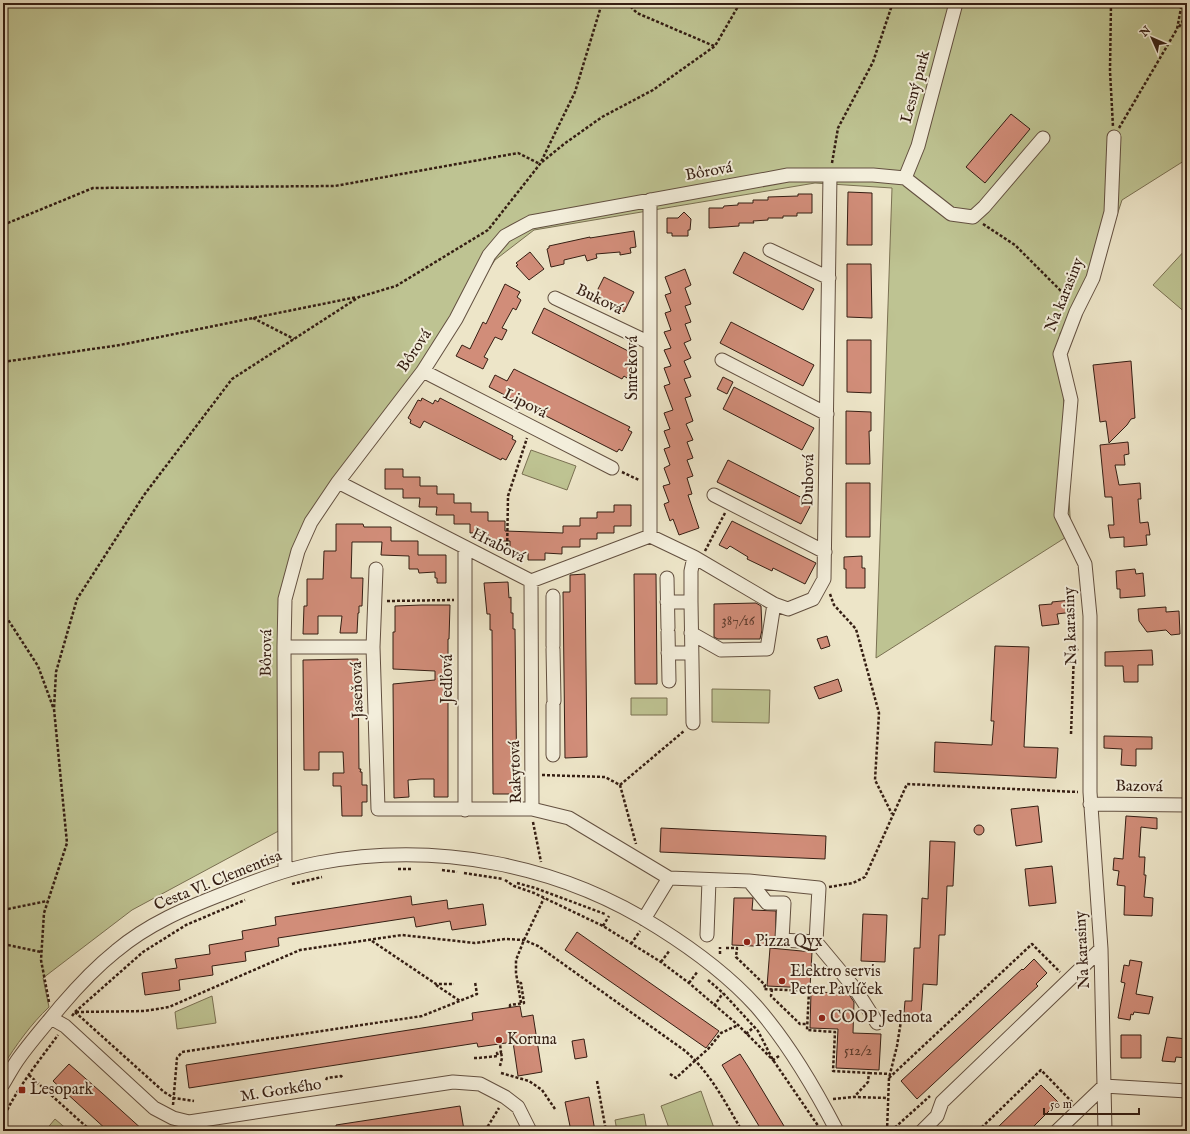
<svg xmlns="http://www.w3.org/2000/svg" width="1190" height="1134" viewBox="0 0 1190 1134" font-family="'IM FELL English',serif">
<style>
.green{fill:#bec392;stroke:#7a7052}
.building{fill:#d18d79;stroke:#351e13}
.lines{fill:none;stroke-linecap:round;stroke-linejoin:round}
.minor-casing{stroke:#635040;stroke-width:15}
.path{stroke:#351e13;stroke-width:2.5;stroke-dasharray:3 2;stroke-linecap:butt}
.minor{stroke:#f3eedb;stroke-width:13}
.poi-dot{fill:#8f2418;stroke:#f3eedb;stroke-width:1.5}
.labels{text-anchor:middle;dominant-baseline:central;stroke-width:4;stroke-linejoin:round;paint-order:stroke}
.number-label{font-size:14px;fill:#5c3a2c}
.street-label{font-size:16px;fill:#351e13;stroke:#f3eedb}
.poi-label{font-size:16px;fill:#351e13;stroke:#f3eedb;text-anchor:start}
</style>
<rect width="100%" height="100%" fill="#ede5c8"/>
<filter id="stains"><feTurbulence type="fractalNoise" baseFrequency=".005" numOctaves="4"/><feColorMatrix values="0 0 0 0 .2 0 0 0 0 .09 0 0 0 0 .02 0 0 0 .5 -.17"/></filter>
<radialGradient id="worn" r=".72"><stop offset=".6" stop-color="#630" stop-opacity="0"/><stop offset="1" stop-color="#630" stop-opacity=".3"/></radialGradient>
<path class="green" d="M3 3H1187V159L1122 200 1091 295 1060 333 1071 534 876 658 892 188 815 183 534 230 495 260 426 365 305 532 286 628V827L132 910 43 978 49 1007C31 1024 16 1045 3 1066Z
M1187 248V314L1153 285Z
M531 450 576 466 567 490 522 474Z
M712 689 770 690 769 723 712 722Z
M631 698H667V715H631Z
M212 996 216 1023 177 1029 175 1012Z
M701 1091 715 1131H670L661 1106Z
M644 1114 647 1131H617L615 1120Z
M55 1119 69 1131H45Z"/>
<path class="building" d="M1011 114 1030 129 985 183 966 167Z
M848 192 872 193V245H847Z
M798 194H812V213H797V216H783V218H768V220L753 221 754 223H739V226L709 228V208H723L724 206 738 205V203H753V200H768V197L798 196Z
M684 212 691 219 690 230H688V236H672V233H667V218H678Z
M634 231 636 247 630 248 631 253 620 255V252L596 254 597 258 587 261 585 255 564 260V264L551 267 547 249 549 248V246L590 237V238Z
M530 252 544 269 529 280 516 266 518 265 516 263Z
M744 252 814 289 803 310 733 273Z
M847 264H871L872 318 847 317Z
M685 269 691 285 685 288 691 304 685 306 691 322 685 324 691 340 684 343 691 358 684 361 691 377 684 379 691 396 685 398 693 421 686 424 693 440 687 442 693 458 687 460 693 476 687 478 692 494 688 495 699 528 679 535 673 519 670 521 664 504 669 502 663 486 670 484 664 468 670 465 664 449 670 447 664 431 670 429 664 413 673 410 664 386 670 384 664 368 671 366 664 350 671 348 664 332 671 330 665 313 671 311 665 295 671 293 665 277Z
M604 277 634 292 624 312 594 297Z
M505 284 520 292 517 297 521 300 516 310 513 308 502 328 507 330 502 340 495 337 484 357 488 359 483 369 456 356 462 345 470 349 483 322 486 324Z
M544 308 634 354 633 357 636 359 627 378 624 376 622 379 532 333Z
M731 322 814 365 803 386 720 343Z
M847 340H871V393L847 392Z
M1131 361 1135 418 1131 419 1127 425 1109 443 1106 421 1100 422 1093 365Z
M514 369 630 427 628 430 632 432 622 451 619 449 617 452 489 387 495 375 507 381Z
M723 377 733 382 727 394 717 389Z
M734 387 814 428 802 450 723 409Z
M422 398 433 404 435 400 438 402 440 398 513 436 512 439 516 441 506 460 502 458 501 460 424 421 420 428 410 423 411 420 408 418 418 400 421 401Z
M846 411 871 412V431H869L870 464H846Z
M1128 442 1129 454 1124 455 1125 465H1115L1119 485 1140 483 1141 499H1138L1140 523 1148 522 1150 535H1146L1147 545 1124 547V537L1110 538 1108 525H1114L1112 497H1105L1100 445Z
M728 460 812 503 801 524 717 482Z
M385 469H403V477H420V486H437V494H454V503H471V512H488V521H505V531L563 533V526H580V518H597V512H614V505H631V526H614V533H597V539H580V547H562V554L545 553V560H528V553H510V541H488V532L470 533V524H454V515H436L437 507H419L420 498H403V489H385Z
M846 483H870V537H846Z
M732 521 816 563 805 584 773 568 772 571 747 559 748 557 730 546 727 549 719 545Z
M336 524H363L364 527H391V541H418V555H446V583H437V578H435V572L419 573 418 569H409V556L381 555 382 542H352L351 578H363L362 606H359V613H358L357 633H340L342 616H318V634H303L304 606H307V579H323L324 551H336Z
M862 556V568H865V588H846V569H844V557Z
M1135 569 1136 574 1143 573 1145 596 1120 598V589H1117L1116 571Z
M585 574 587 757 565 758 563 592H570V575Z
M634 574H656L657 684H635Z
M508 582 509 598 511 597V613H513V629H515L517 794H493L492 630H490V614H487L484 583Z
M1071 600 1073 612 1057 614 1059 624 1042 626 1039 605 1052 604V602Z
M756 603 761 606 762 630 760 639H718L714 637V604Z
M422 605H450L449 639H448V797H434V779H421L408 780 409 797 394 798 393 684 435 680V671L393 669V632H395V606Z
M1166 607V612L1179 611 1180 634 1171 635 1166 630 1147 632 1139 621 1138 609Z
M827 636 830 646 821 649 817 639Z
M995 646 1029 647 1024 747 1058 748 1056 778 934 772 935 742 992 745 994 721H991Z
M1152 650 1153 665H1138V682H1124L1123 666H1105V652Z
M358 659 359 769H361L360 772H362V785H367V802H362V816H342L341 786H333V773H344L343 752H319V770H304L303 660Z
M838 679 842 691 819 699 814 687Z
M1104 736 1152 737V749H1136V766L1121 765 1122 749 1104 748Z
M1038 806 1042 842 1016 846 1011 809Z
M1126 816 1157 818V829L1141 827 1139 857H1145L1144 875H1146L1144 897 1153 898 1152 916 1124 915 1125 886 1117 885 1119 871 1113 870 1114 858 1123 859Z
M974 830a5 5 0 1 1 10 0a5 5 0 1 1-10 0Z
M661 828 826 836 825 859 660 852Z
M930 841 955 842 953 886H947L945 935H939L937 985 923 984 921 1014 904 1013 905 1001H912L914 948H920L922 898 928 899Z
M1052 866 1056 903 1029 906 1025 869Z
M411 896 412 905 447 900 448 909 483 904 486 925 452 930 450 921 416 927 414 917 278 938 279 946 245 952 246 961 212 966 213 975 179 980 180 990 145 995 142 973 177 968 175 959 210 954 209 945 243 939 242 931 276 925 275 917Z
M734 898H753L752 910 776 911 775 947 732 945Z
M863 914 887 915 885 962 861 961Z
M577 932 719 1031 706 1048 565 950Z
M770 948 812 952 810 988 767 986Z
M1034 959 1047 973 1036 984 1038 986 917 1099 901 1081 1022 969 1023 970Z
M1130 960 1142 962 1136 994 1153 997 1149 1014 1134 1012 1133 1015 1131 1014 1130 1020 1118 1018 1125 983 1121 982 1124 965 1129 966Z
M811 992 848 993 854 1002 853 1033 881 1034 879 1070 836 1068 838 1029 810 1028Z
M520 1006 522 1017 533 1015 542 1072 518 1076 513 1042 478 1047 477 1043 189 1088 186 1065 473 1020 472 1013Z
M1121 1035H1141V1058H1121Z
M1167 1037 1187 1039V1058L1176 1057 1175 1062 1162 1061Z
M584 1039 587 1057 575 1059 572 1041Z
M740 1054 749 1068 787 1131H762L722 1065Z
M69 1064 102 1093 144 1131H108L53 1081Z
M1041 1085 1058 1102 1029 1131H994Z
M589 1097 595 1131H571L565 1102Z
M460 1106 464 1130 454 1131H336V1125Z"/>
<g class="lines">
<defs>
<path id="minor" d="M905 178 951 214 973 217 984 207 1043 138
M905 178 918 146 956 3
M770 250 829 278
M555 298 650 343
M722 360 827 414
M423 371 612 468
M338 482 531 581 650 536
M714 495 825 552
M650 536 694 557 774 604 788 609 813 599 824 579 830 175
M650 536V200
M465 548V810
M376 569 373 647 378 809H532
M667 578 668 628
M531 581 532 809 569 818 669 878 644 919
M553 596V646
M667 602H691
M668 632 669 681
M691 633 721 650 767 649 774 604
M284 647H373
M553 649 554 701
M668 653H691
M553 705V755
M693 723 691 602V571L694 557
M1090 804 1187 805
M285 871 284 647 285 599 298 551 311 522 338 482 423 371 456 319 489 255 505 236 531 222 788 175H873L905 178
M669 878 749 881 819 888 816 942
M749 881 767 903H784L782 940 816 942 856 990 877 1023
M707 935 709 880
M51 1018 65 1026 154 1108 173 1118 189 1122 453 1082 480 1084 505 1097 518 1107 530 1131
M3 1084C8 1076 13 1066 19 1058 32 1040 47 1023 61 1006 78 986 96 967 116 951 148 924 186 908 225 893 255 881 286 869 318 863 436 841 559 864 659 928 694 950 728 975 756 1006 789 1044 814 1087 837 1131
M922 1131 937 1116 942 1102 1101 949
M1057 1131 1104 1086 1187 1091
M1105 1131 1101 949 1090 792V616L1085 564 1061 515 1071 400 1060 354 1076 312 1093 278 1111 212 1114 137"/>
</defs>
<use href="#minor" class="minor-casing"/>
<path class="path" d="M627 3 637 13 714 46
M1111 3 1110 71 1113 127
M1179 27 1187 14
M1119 128 1177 29 1182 3
M542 162 564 144 602 117 653 90 715 46 740 3
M832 163 838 128 873 62 891 8V3
M983 224 1015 245 1065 295 1069 300
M3 225 93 188 335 186 518 153 540 164
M253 318 294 339
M3 362 120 345 357 297
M622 472 639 480
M705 551 725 513
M507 556 508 496 527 438
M830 594 834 605 856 629 879 713 875 780 892 814
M387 601 454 600
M3 612 38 666 53 707
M1071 734 1074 652 1078 649
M542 775 605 777 620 785 636 844
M620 785 684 731
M533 822 541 862
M398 869H411
M442 870 457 872
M464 873 503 879
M505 880 514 886 534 893 603 926 661 962 689 983 738 1025 773 1060 779 1056
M517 883 535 888 605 914
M292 884 322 877
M829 887 853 883 865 877 907 784 1078 792
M3 910 47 901
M603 926 609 916
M372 941 436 984H454
M3 944 41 952
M631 944 640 931
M726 948H737L736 957 765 985 764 989 809 991 807 1030 835 1032 833 1071 869 1073 868 1082 854 1097
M720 954V947
M661 962 670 950
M708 980 723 993 758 1031 773 1060 821 1130
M689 983 698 971
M436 985 460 1001
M772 989 771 996 800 1024H807
M49 1002 41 960 44 913 67 843 54 709 56 672 77 599 144 495 232 379 359 297 396 286 488 230 540 164 575 92 602 3
M521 1003 516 973V960L524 940 544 898
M714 1006 723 993
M510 1007V1005L524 1003 521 983H518
M75 1012 164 1092 174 1098 194 1101
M76 1012 145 1011 169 1007 300 950 402 935 475 943 505 939 524 940 538 946 684 1050C710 1072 725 1102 742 1131
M72 1016 75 1012 143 952 186 925 245 900
M746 1034 754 1027
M474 1058H478L498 1056 497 1053 501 1052 500 1044
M500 1066 502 1058 501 1052
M501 1073 529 1081 542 1090 555 1109
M869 1073 890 1074
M670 1074 676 1078 709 1048 721 1033 738 1025
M29 1075 91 1131
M889 1078 1032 944 1060 972
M326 1080 327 1078 341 1076 343 1078
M597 1081 606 1131
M833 1099 854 1097 888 1098
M173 1105 177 1058 182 1052 422 1016 477 994 475 982
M3 1119C16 1089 39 1061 58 1035
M485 1131 499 1108
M887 1131 889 1078 897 1046 901 1021
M891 1131 930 1096
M978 1131 1041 1070 1072 1102"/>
<use href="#minor" class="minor"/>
</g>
<g class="poi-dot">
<circle cx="747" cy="942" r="4"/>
<circle cx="782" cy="981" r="4"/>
<circle cx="822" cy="1018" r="4"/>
<circle cx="499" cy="1040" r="4"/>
<rect x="18" y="1086" width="8" height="8" rx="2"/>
</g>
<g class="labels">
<g class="number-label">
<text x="738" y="621">387/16</text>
<text x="858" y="1051">512/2</text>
</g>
<g class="street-label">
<text transform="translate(916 87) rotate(-75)">Lesný park</text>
<text transform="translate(709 172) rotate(-10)">Bôrová</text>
<text transform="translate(1065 295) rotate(-68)">Na karasiny</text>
<text transform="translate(599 300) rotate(26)">Buková</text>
<text transform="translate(415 351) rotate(-56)">Bôrová</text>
<text transform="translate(633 368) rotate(-90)">Smreková</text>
<text transform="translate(525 404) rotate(27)">Lipová</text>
<text transform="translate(809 480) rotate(-89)">Dubová</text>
<text transform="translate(498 546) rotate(27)">Hrabová</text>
<text transform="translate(1071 626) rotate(-92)">Na karasiny</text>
<text transform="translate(267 653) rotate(-89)">Bôrová</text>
<text transform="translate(448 679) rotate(-90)">Jedľová</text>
<text transform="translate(358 690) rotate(-92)">Jaseňová</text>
<text transform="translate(516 772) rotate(-92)">Rakytová</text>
<text transform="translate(1139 787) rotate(1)">Bazová</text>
<text transform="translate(218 881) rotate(-22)">Cesta Vl. Clementisa</text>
<text transform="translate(1083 950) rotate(-93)">Na karasiny</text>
<text transform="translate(281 1091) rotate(-9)">M. Gorkého</text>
</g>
<g class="poi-label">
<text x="755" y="942">Pizza Qyx</text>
<text x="790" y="972">Elektro servis<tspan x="790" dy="18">Peter Pavlíček</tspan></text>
<text x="830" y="1018">COOP Jednota</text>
<text x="507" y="1040">Koruna</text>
<text x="30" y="1090">Lesopark</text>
</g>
</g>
<rect width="1190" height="1134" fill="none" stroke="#ede5c8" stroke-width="16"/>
<rect x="4" y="4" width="1182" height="1126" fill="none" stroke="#351e13" stroke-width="2"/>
<rect x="8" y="8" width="1174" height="1118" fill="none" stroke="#351e13"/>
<g transform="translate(1152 38) rotate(315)" stroke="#f3eedb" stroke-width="3" paint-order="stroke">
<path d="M0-3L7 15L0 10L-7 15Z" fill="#351e13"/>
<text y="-6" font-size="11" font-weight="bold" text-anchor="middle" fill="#351e13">N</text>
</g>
<path d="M1044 1108v6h95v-6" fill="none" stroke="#351e13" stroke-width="2"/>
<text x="1050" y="1108" font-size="12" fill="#351e13" stroke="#f3eedb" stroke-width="3" paint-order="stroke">50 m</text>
<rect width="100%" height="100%" filter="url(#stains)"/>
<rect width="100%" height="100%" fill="url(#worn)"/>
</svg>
